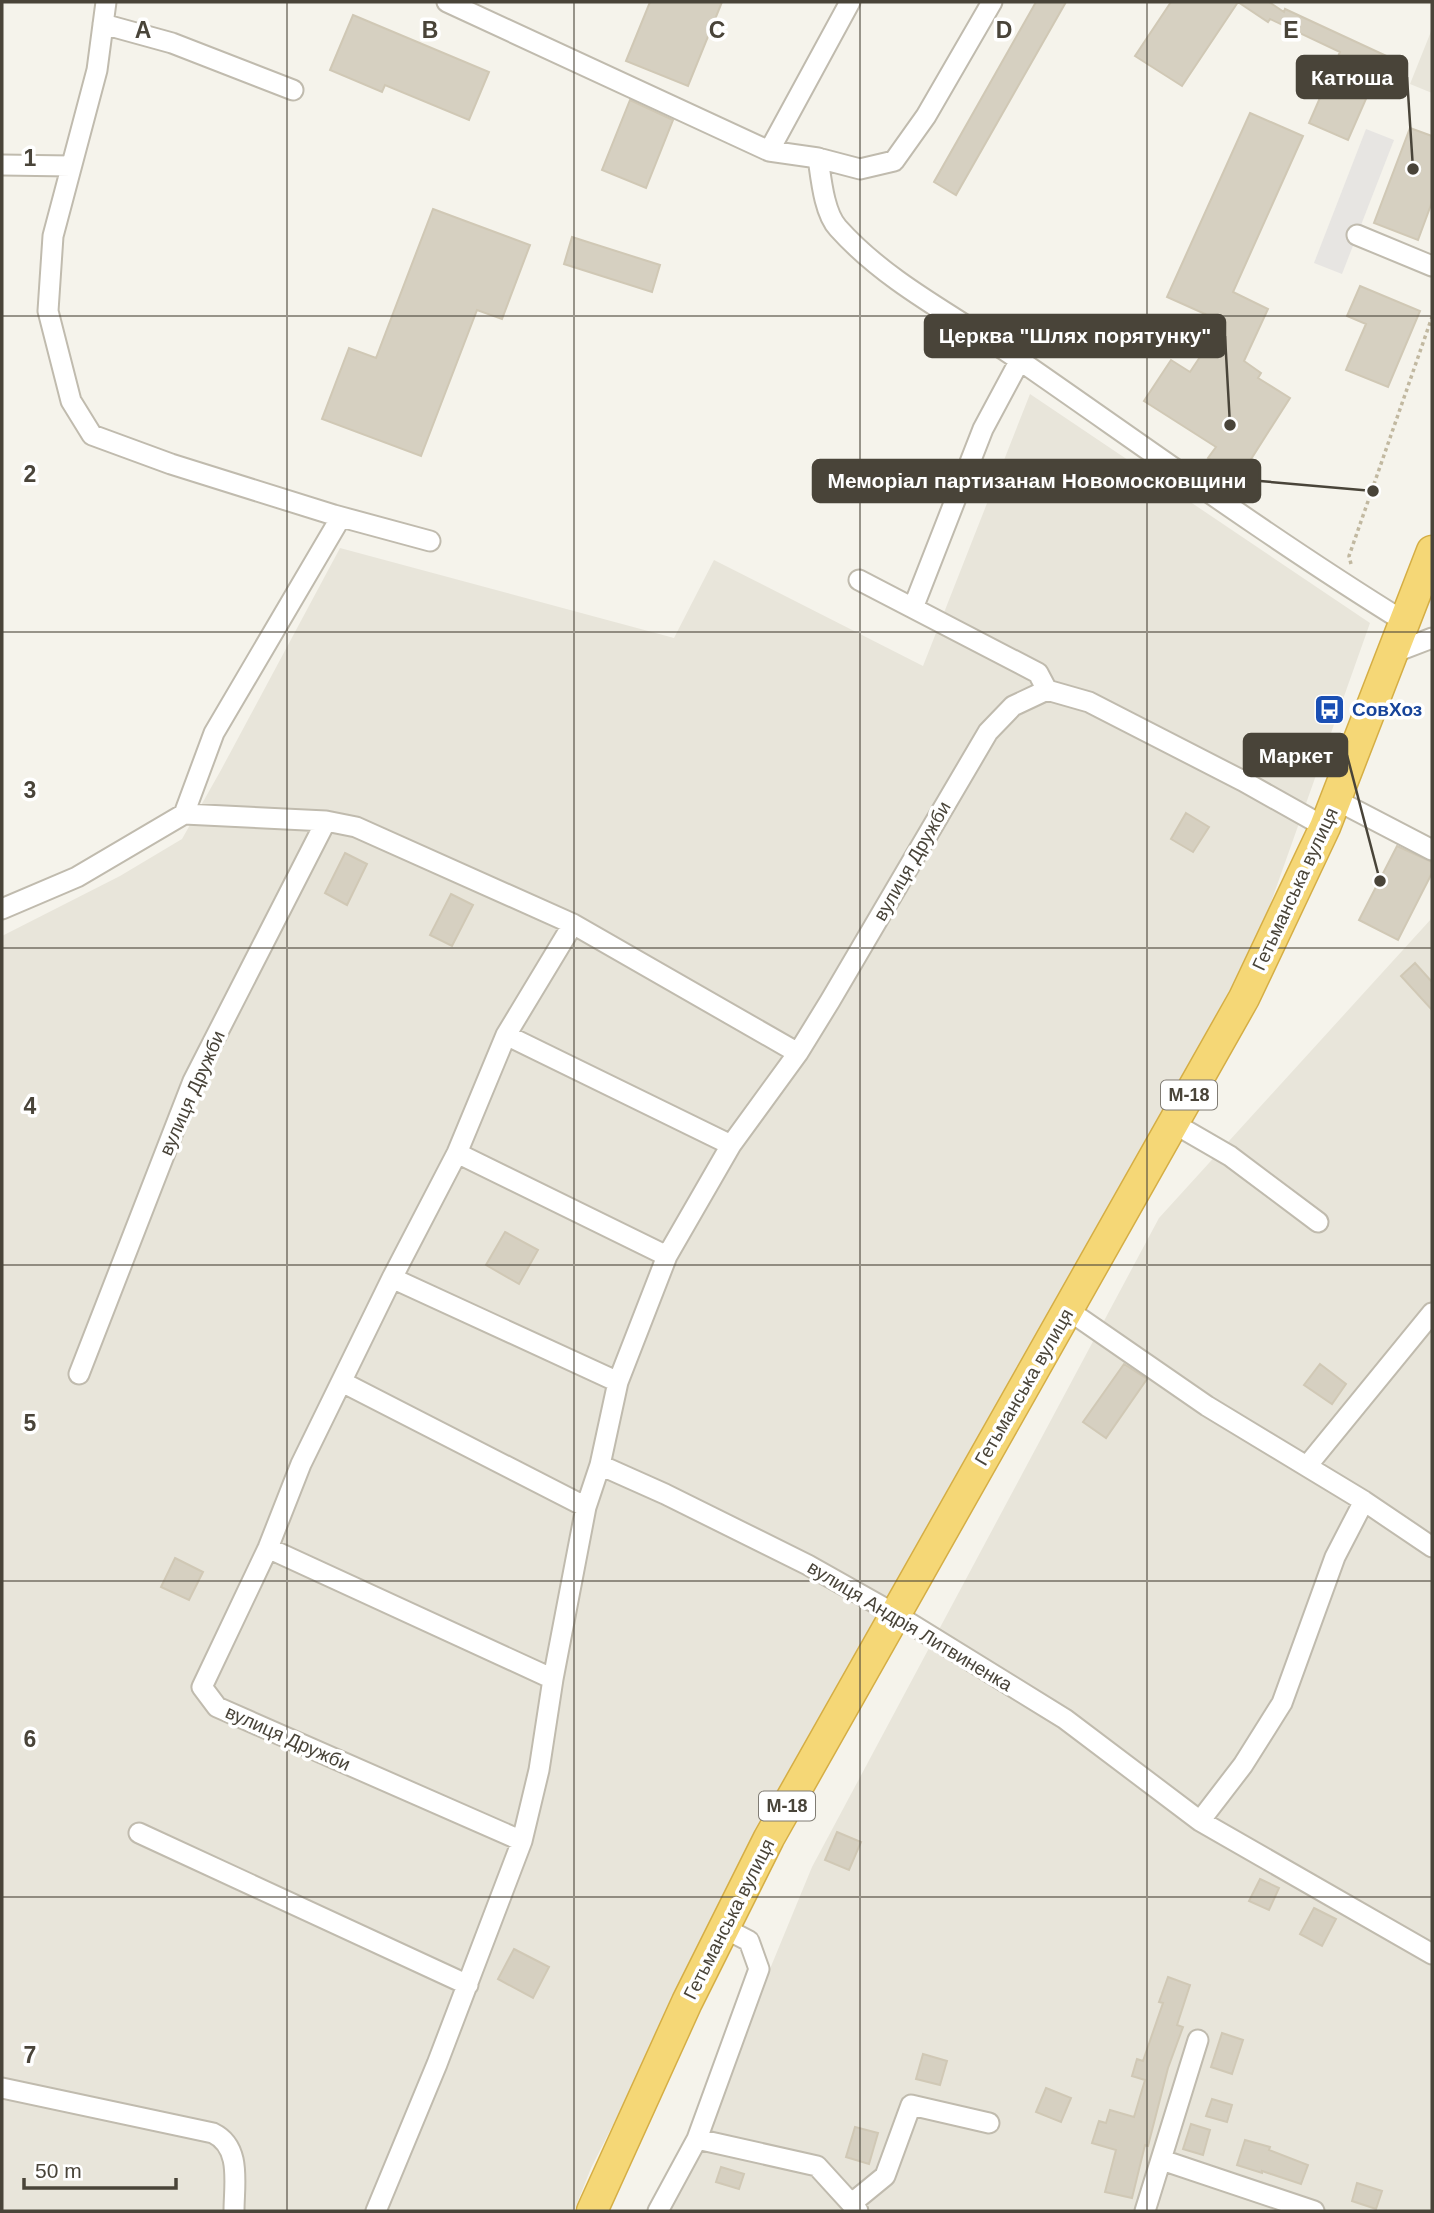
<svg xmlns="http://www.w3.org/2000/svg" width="1434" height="2213" viewBox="0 0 1434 2213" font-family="Arial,sans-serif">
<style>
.residential{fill:#e8e5da}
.parking{fill:#e7e5e2}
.building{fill:#d6d0c1;stroke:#d0c8b5;stroke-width:2}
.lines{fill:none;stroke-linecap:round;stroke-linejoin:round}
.minor-casing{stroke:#c0bbae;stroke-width:23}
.highway-casing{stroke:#d5ae45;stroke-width:33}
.path{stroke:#c1b8a0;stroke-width:3.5;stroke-dasharray:3.5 3.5;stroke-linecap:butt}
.minor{stroke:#fff;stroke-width:19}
.highway{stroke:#f5d776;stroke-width:30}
.grid{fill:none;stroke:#494439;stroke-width:2;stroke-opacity:0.55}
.labels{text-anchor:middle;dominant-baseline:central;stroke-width:7;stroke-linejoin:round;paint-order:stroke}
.shield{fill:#fff;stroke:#807c74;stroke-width:2}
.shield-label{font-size:18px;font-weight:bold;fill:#494439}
.transit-label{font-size:19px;font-weight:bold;fill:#164399;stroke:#fff;text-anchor:start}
.street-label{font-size:19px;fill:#494439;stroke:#fff}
.grid-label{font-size:23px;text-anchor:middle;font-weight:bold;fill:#494439;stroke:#fff;stroke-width:7;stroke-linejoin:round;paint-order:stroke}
.leader{fill:none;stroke:#494439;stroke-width:2.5}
.callout-dot{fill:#494439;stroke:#fff;stroke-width:2.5}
.callout{fill:#494439;stroke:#494439;stroke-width:2.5}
.callout-label{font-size:21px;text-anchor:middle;font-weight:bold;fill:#fff}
</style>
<rect width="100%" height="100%" fill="#f5f3eb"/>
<path class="residential" d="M1432 29V93L1410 84Z
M1030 394 1370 623 1253 953 776 1804 591 2168 574 2211H2V936L120 876 182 839 221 770 340 548 674 638 714 560 923 666Z
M1432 918V2211H670L812 1867 1159 1218Z"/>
<path class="parking" d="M1366 129 1394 140 1342 274 1314 263Z"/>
<path class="building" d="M650 2H722L688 86 626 61Z
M1036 2H1066L956 195 934 182Z
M1171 2H1238L1182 86 1135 56Z
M1238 2H1269L1284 12 1285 9 1406 65 1400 79 1379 69 1348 140 1309 123 1340 52 1270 19 1268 22Z
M353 15 489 72 469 120 385 85 382 92 330 70Z
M630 100 673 120 646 188 602 170Z
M1250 113 1303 136 1233 292 1268 309 1244 361 1261 373 1258 378 1290 398 1239 478 1208 458 1216 447 1144 401 1171 360 1190 372 1223 322 1167 297Z
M1410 128 1432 136V202L1418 240 1374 223Z
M433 209 530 245 502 319 477 310 421 456 322 419 349 348 376 358Z
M572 237 660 265 652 292 564 264Z
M1360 286 1420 311 1388 387 1346 370 1366 324 1347 316Z
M1186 813 1209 827 1193 852 1171 839Z
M1397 846 1432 862V873L1398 940 1359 920Z
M345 853 367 864 347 905 325 893Z
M451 894 473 905 452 946 430 935Z
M1415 963 1432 982V1010L1401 976Z
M505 1232 538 1250 519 1284 486 1265Z
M1124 1364 1147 1379 1106 1438 1083 1422Z
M1320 1364 1346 1384 1332 1404 1304 1385Z
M175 1558 203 1572 189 1600 161 1587Z
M837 1832 861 1842 849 1870 825 1860Z
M1260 1879 1279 1888 1269 1910 1249 1901Z
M1314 1908 1336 1919 1322 1946 1300 1934Z
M514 1949 549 1967 533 1998 498 1979Z
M1168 1977 1190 1985 1177 2025 1183 2027 1168 2068 1148 2146 1145 2145 1132 2198 1105 2192 1116 2150 1092 2143 1099 2121 1106 2123 1110 2110 1134 2117 1145 2080 1132 2076 1137 2059 1143 2061 1163 2003 1159 2002Z
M1222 2033 1243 2040 1232 2074 1211 2067Z
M923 2054 947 2061 940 2085 916 2079Z
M1046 2088 1071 2098 1061 2122 1036 2112Z
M1212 2099 1232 2105 1227 2122 1206 2116Z
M1191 2124 1210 2130 1203 2155 1183 2149Z
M855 2127 878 2133 869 2164 846 2157Z
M1245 2140 1270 2147 1269 2150 1308 2165 1301 2184 1262 2171V2173L1237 2165Z
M721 2167 744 2174 739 2189 716 2182Z
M1357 2183 1382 2191 1376 2209 1352 2201Z"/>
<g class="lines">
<defs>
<path id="minor" d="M106 2 97 70 53 236 48 311 71 401 92 435 171 464 334 515 430 541
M447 2 769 151 818 158C821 178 824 213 838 228 889 285 961 319 1022 362 1149 450 1274 541 1405 622
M103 24 172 43 293 90
M769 151 850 2
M818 158 860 169 894 161 926 116 992 2
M2 165 71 166
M1357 235 1432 266
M859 580 1038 673 1047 690 1089 702 1243 781 1325 827
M913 608 983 429 1020 360
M1393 653 1432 638
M1336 800 1432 850
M184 814 214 733 341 517
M2 909 77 877 184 814 326 821 356 827 573 924 798 1053
M506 1035 731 1145
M1173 1123 1230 1156 1318 1222
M457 1153 667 1256
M392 1278 618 1382
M1068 1310 1207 1406 1364 1501 1432 1547
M79 1374 193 1081 326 821
M342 1382 586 1507
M600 1465 665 1494 808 1565 895 1614 1065 1719 1200 1821 1432 1954
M1307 1466 1432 1313
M268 1548 553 1679
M1200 1821 1243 1765 1282 1703 1335 1557 1364 1501
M139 1833 468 1985
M522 1841 217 1707 202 1687 268 1548 301 1464 392 1278 457 1153 506 1035 573 924
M2 2088 213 2133C242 2147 234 2184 234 2211
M697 2139 817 2166 858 2211
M1162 2160 1314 2211
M852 2203 885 2176 911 2105 989 2123
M376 2211 437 2064 522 1841 539 1770 553 1679 586 1507 600 1465 618 1382 667 1256 731 1145 798 1053 830 1001 988 732 1013 706 1047 690
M658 2211 697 2139 759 1969 749 1941 724 1928
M1145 2211 1198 2040"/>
<path id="highway" d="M592 2211 687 2002 769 1838 1244 998 1325 827 1432 551"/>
</defs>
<use href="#minor" class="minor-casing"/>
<use href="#highway" class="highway-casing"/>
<path class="path" d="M1351 564 1349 556 1432 317"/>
<use href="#minor" class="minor"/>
<use href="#highway" class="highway"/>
</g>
<path class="grid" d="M287 2V2211M574 2V2211M860 2V2211M1147 2V2211M2 316H1432M2 632H1432M2 948H1432M2 1265H1432M2 1581H1432M2 1897H1432"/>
<defs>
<symbol id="bus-square" viewBox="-11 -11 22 22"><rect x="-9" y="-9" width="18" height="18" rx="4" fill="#1a4fb4" stroke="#fff"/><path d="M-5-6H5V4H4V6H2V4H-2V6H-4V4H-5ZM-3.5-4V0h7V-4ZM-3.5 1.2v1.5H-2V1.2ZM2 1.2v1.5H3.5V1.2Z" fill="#fff"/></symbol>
</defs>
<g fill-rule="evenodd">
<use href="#bus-square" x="1312" y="692" width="35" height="35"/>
</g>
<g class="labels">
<g class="shield">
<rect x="1161" y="1080.5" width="56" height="29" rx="5"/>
<rect x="759" y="1791.5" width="56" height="29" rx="5"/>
</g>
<g class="shield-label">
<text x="1189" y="1095">М-18</text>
<text x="787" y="1806">М-18</text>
</g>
<g class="transit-label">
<text x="1352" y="709">СовХоз</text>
</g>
<g class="street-label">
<text transform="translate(912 861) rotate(-60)">вулиця Дружби</text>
<text transform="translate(1295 889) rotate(-65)">Гетьманська вулиця</text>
<text transform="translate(192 1093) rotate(-66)">вулиця Дружби</text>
<text transform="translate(1024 1387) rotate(-60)">Гетьманська вулиця</text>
<text transform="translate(910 1626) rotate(31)">вулиця Андрія Литвиненка</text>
<text transform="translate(288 1738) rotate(24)">вулиця Дружби</text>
<text transform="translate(729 1919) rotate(-63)">Гетьманська вулиця</text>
</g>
</g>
<g class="grid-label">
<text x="143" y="38">A</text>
<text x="430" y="38">B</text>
<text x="717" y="38">C</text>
<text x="1004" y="38">D</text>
<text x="1291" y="38">E</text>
<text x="30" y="166">1</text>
<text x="30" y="482">2</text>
<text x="30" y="798">3</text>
<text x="30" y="1114">4</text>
<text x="30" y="1431">5</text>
<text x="30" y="1747">6</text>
<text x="30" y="2063">7</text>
</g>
<path class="leader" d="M1413 169L1407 77M1230 425L1225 336M1373 491L1260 481M1380 881L1347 755"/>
<g class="callout-dot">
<circle cx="1413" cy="169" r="7"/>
<circle cx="1230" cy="425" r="7"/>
<circle cx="1373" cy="491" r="7"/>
<circle cx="1380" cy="881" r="7"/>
</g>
<g class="callout">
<rect x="1297" y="56" width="110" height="42" rx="7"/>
<rect x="925" y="315" width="300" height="42" rx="7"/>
<rect x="813" y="460" width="447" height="42" rx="7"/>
<rect x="1244" y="734" width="103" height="42" rx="7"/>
</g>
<g class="callout-label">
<text x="1352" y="85">Катюша</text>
<text x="1075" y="343">Церква "Шлях порятунку"</text>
<text x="1037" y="488">Меморіал партизанам Новомосковщини</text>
<text x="1296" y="763">Маркет</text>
</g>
<rect width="1434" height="2213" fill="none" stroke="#494439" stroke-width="7"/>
<path d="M24 2178v10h152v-10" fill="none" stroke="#494439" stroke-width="3.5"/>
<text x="35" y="2178" font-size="21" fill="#494439" stroke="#ffffff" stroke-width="5" paint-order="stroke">50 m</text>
</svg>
